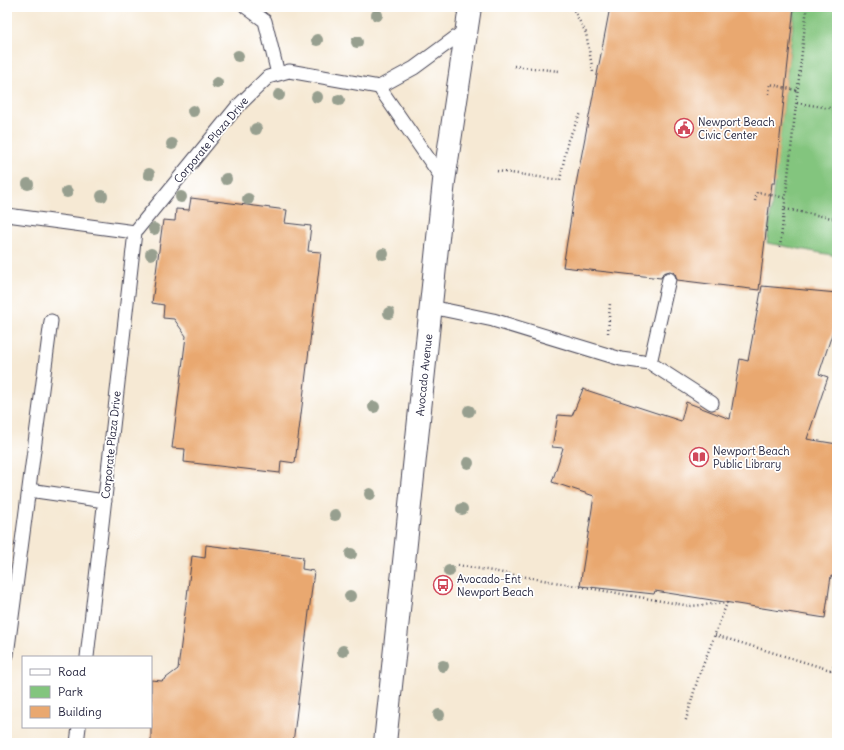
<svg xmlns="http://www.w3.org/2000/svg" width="844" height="750" viewBox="0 0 844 750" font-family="Delius,sans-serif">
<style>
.green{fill:#83c57e;stroke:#52745c}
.building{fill:#e9a870}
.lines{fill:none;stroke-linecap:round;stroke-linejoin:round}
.lane-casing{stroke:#424052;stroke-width:15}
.secondary-casing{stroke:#424052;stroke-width:24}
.path{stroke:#424052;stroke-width:2.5;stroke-dasharray:1 3;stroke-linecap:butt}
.lane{stroke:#fff;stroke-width:13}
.secondary{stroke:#fff;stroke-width:22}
.tree{fill:#979f8f}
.labels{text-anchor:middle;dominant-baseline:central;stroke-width:3.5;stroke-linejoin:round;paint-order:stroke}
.poi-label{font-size:11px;fill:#22223b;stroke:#fff;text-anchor:start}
.street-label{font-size:11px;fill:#22223b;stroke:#fff}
</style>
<rect width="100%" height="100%" fill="#fff"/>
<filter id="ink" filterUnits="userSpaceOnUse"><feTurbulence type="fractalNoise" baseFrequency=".025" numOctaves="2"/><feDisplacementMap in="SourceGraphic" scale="8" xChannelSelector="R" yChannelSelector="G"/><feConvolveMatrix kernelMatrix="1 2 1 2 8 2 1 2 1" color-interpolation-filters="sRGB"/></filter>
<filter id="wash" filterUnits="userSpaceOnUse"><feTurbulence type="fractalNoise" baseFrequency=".012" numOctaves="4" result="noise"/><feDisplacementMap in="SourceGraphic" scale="16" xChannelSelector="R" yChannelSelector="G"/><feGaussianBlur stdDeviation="0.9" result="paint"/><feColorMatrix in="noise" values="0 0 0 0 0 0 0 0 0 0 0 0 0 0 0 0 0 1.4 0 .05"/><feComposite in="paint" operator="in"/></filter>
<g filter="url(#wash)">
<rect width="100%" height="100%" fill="#f6e9d4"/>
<path class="green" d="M795 7H837V256L767 243Z"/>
<g id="blocks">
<path class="building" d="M610 7H794L775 183H772L759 290 677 280 675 273 670 271 663 273 661 278 563 267 577 179Z
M191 198 287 210 285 223 311 226 308 251 321 252 295 463 281 461 280 473 184 462 185 449 172 448 186 336 174 319 163 318 164 305 152 303 163 220 175 221 176 209 189 210Z
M762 286 837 293V319L819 374 828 377 807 439 837 444V578L831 576 825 618 655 591 654 594 580 586 594 496 552 482 563 448 552 447 558 415 572 416 583 389 681 421 686 402 730 419 740 359 748 361Z
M206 545 303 557 302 569 314 571 293 743H151V680L162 681 178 669 192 556 205 558Z"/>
</g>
</g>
<g filter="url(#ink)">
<use href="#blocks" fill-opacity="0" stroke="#424052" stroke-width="1"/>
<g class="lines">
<defs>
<path id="lane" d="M246 7 265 21 278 74
M379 87 414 68 467 29
M7 215 135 232 236 108 268 77 289 71 379 87 444 181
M431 307 493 320 621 359 650 363 712 403
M650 363 669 279
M29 490 105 501
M7 655 51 321
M87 657 135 232
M77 743 79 727"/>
<path id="secondary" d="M385 743 444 181 470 7"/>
</defs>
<use href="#lane" class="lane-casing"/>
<use href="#secondary" class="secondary-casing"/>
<path class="path" d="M572 7 586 33 593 72
M514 66 559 71
M769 94 770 84 799 91
M797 103 837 109
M497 171 560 180 568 140 581 113
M755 201 757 192 786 198
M785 209 837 219
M780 247 807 7
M608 333 610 303
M458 565 690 606 727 603 698 678 685 723
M715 635 837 672
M830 670 837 664"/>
<use href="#lane" class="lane"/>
<use href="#secondary" class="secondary"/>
</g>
<g class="tree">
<circle cx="377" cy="15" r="6"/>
<circle cx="317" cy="40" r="6"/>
<circle cx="357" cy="42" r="6"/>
<circle cx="238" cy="56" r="6"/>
<circle cx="217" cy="83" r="6"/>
<circle cx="279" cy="95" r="6"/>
<circle cx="317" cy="97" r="6"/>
<circle cx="339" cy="100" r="6"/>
<circle cx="193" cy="111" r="6"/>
<circle cx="256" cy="129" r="6"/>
<circle cx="172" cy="144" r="6"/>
<circle cx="149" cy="174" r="6"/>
<circle cx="226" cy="179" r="6"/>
<circle cx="28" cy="184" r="6"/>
<circle cx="67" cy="192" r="6"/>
<circle cx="102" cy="196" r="6"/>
<circle cx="181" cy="197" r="6"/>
<circle cx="248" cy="199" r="6"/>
<circle cx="154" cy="229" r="6"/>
<circle cx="151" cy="254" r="6"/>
<circle cx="383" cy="254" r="6"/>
<circle cx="389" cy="313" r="6"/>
<circle cx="374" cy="407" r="6"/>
<circle cx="469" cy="411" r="6"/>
<circle cx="468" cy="463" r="6"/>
<circle cx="370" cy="494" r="6"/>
<circle cx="462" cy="509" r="6"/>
<circle cx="335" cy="515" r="6"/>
<circle cx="351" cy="554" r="6"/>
<circle cx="449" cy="571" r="6"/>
<circle cx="350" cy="596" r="6"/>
<circle cx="343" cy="651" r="6"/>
<circle cx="443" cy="666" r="6"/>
<circle cx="439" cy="715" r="6"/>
</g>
</g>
<defs>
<symbol id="civic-ring" viewBox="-11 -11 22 22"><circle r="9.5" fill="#fff" stroke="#d1495b" stroke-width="1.5"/><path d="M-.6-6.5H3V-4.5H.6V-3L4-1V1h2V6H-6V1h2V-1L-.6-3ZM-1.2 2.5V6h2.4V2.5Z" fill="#d1495b"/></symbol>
<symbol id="library-ring" viewBox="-11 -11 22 22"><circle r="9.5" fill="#fff" stroke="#d1495b" stroke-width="1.5"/><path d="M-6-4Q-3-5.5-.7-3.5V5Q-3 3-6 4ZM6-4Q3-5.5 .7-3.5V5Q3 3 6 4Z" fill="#d1495b"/></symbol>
<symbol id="bus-ring" viewBox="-11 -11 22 22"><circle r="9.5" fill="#fff" stroke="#d1495b" stroke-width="1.5"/><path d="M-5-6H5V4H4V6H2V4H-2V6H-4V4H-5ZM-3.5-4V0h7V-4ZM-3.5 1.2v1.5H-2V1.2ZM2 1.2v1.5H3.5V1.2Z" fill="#d1495b"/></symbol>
</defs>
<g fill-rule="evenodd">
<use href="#civic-ring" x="673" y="117" width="22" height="22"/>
<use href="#library-ring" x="688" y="446" width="22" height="22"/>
<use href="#bus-ring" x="432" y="574" width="22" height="22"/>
</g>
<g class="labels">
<g class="poi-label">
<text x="698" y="122">Newport Beach<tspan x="698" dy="13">Civic Center</tspan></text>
<text x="713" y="451">Newport Beach<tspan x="713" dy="13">Public Library</tspan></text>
<text x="457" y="579">Avocado-Ent<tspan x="457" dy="13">Newport Beach</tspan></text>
</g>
<g class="street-label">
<text transform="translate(211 140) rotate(-50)">Corporate Plaza Drive</text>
<text transform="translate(424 375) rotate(-84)">Avocado Avenue</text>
<text transform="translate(111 445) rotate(-84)">Corporate Plaza Drive</text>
</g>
</g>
<rect width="844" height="750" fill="none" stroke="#fff" stroke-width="24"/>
<rect x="22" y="656" width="130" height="72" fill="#ffffff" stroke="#a7a7b1"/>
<rect x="30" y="669" width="20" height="6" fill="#ffffff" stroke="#a7a7b1"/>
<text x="58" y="676" font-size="12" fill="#22223b">Road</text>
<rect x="30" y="686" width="20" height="12" fill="#83c57e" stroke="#a7a7b1"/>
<text x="58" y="696" font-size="12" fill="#22223b">Park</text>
<rect x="30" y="706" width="20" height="12" fill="#e9a870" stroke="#a7a7b1"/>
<text x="58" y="716" font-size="12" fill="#22223b">Building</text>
</svg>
